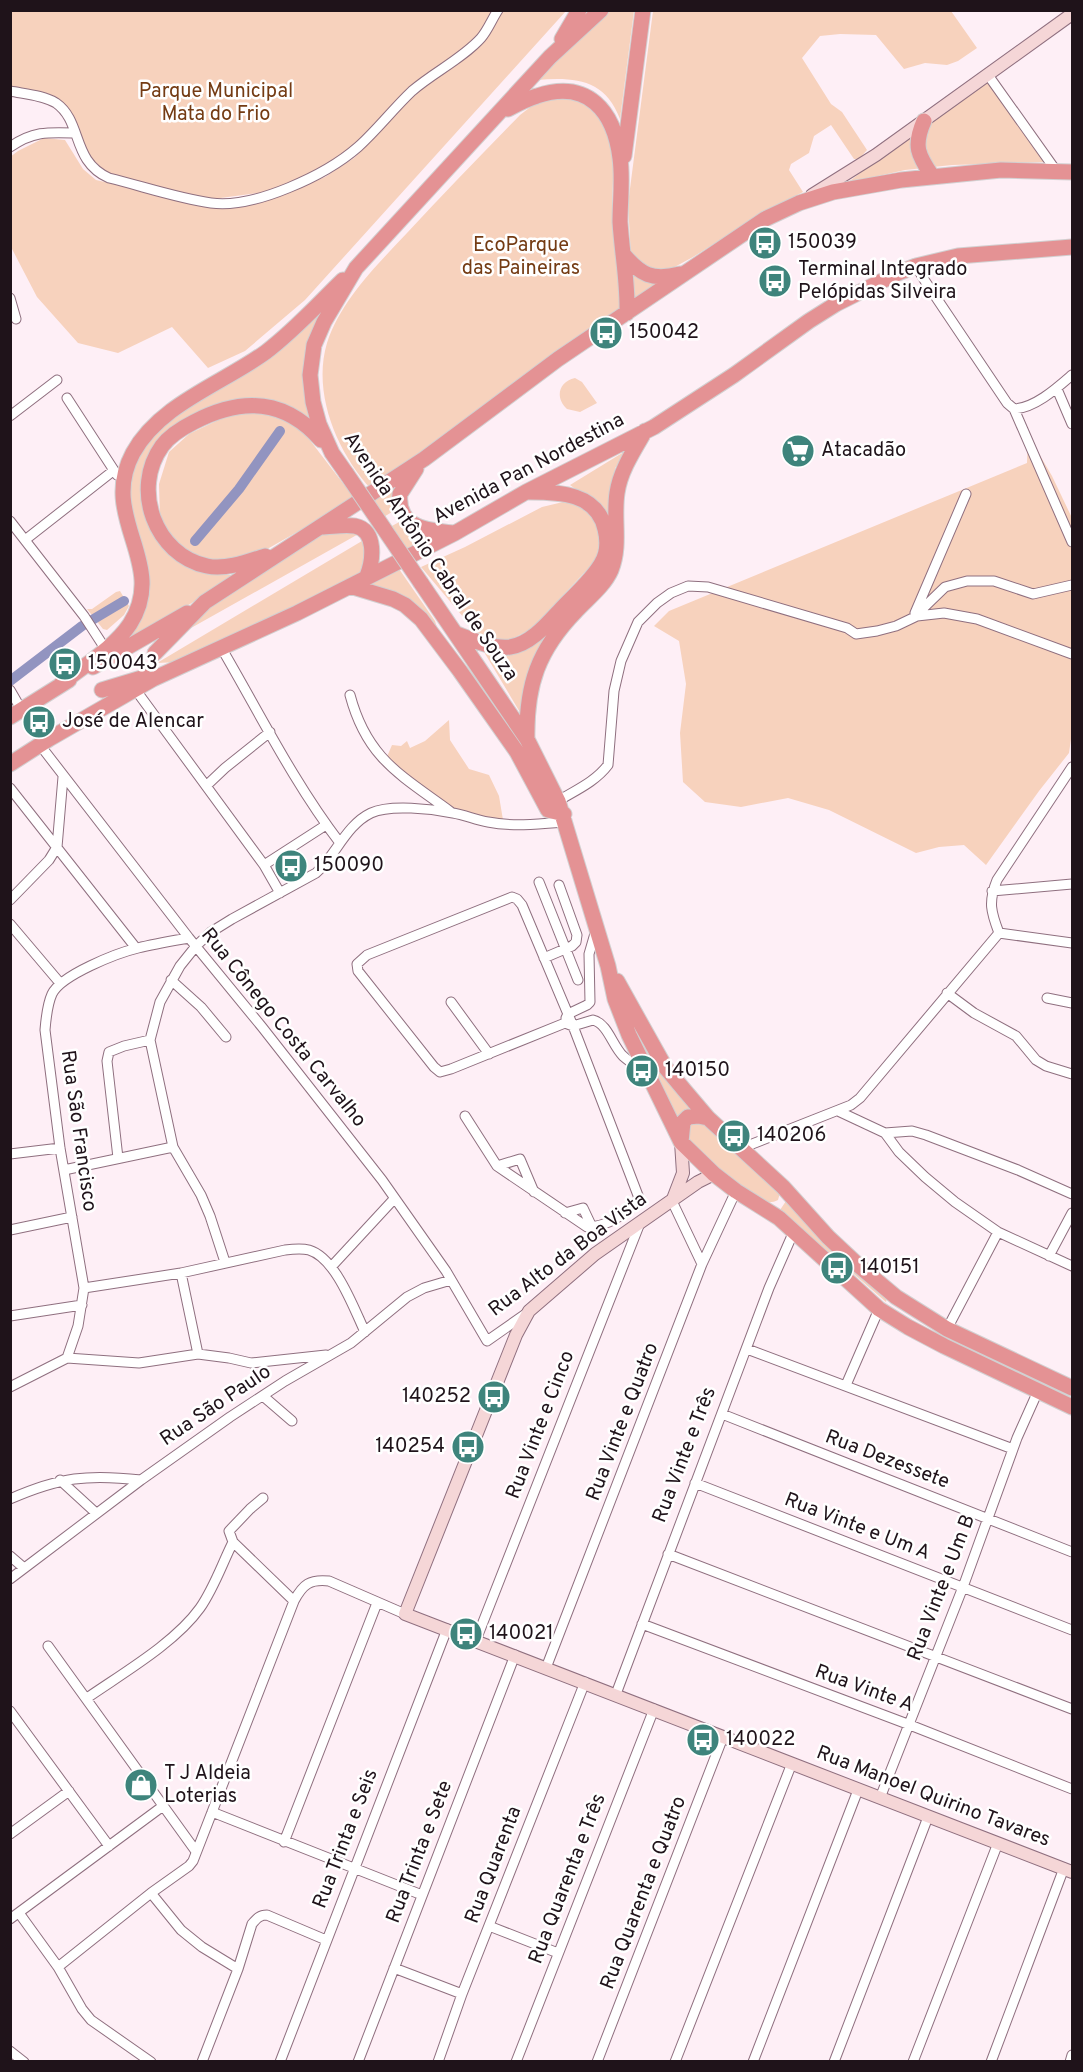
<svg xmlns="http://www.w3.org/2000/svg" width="1083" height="2072" viewBox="0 0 1083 2072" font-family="Overpass,sans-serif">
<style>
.green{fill:#f7d2bd}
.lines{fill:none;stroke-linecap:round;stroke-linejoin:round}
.canal{stroke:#9294c0;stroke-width:10}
.minor-casing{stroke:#8f6f7f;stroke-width:11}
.secondary-casing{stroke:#8f6f7f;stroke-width:14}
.trunk-casing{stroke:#d2d0d1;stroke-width:17}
.minor{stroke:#fff;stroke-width:9}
.secondary{stroke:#f5d6d7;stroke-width:12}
.trunk{stroke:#e49294;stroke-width:15}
.trunk-bridge-casing{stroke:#d2d0d1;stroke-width:17;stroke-linecap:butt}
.trunk-bridge{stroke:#e49294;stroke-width:15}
.labels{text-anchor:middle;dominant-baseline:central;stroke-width:5;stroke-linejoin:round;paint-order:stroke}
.park-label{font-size:20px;fill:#743b13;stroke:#fff}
.poi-label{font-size:20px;fill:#1f131a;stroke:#fff;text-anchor:start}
.street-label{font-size:20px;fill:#1f131a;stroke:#fff}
</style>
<rect width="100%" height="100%" fill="#feeff6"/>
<path class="green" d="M10 11H495L481 34 356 144 326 167 266 192 213 199 100 175 85 158 64 108 11 90Z
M501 11H566L305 300 245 351 208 368 172 327 118 353 78 343 37 297 11 247 10 157 18 151 44 138 65 140 83 169 96 180 212 206 238 207 272 199 325 177 354 158 415 94 473 49Z
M608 11H634L620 119C605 79 575 77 537 80Z
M653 11H951L977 48 958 61 947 65 925 63 904 69 876 35 840 34 820 36 802 58 831 104 842 112 867 150 859 159H854L831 125 814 136 809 153 791 164 789 170 803 192 761 214 693 257 669 270H654L639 264 631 256 628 204Z
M989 82 1046 162 952 165 905 170 847 183 915 131Z
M551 94 588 103 606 123 614 157 612 203 623 293 619 310 371 489C337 452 312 393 327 343 341 300 377 265 407 233 444 193 482 154 520 115L533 105Z
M633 270 667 282 630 308Z
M321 308 308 349 318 430 249 399 157 445 148 520 214 573 237 576 116 648 145 606 123 496 147 437Z
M575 378 582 382 597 403 580 412 567 409C555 398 558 382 575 378Z
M235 412 277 413 299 426 355 499 255 556 231 560 210 559 195 557 180 546 168 532 160 518 159 484 169 452 189 434Z
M1028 435 1052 476 1072 518V732L1069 753 1039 791 986 865 964 845 939 847 916 853 829 810 788 798 741 807 705 802 683 782 680 733 686 684 679 641 654 626 669 611 1027 463Z
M632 447 615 468 613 496 614 544 575 609 521 714 484 652 512 653 609 551 590 500 570 485Z
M405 477 397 509 382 518 371 503Z
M563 502 580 505 593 517 601 534 596 560 540 620 529 630 508 641 489 638 475 631 421 567 465 547 542 507Z
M403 520 441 537 406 553 390 527Z
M326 531 362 532 175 637 206 604Z
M367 538V568L348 582 179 662 157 663Z
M397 566 435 621 440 638 420 614 359 585Z
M120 591 129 606 124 615 107 630 103 629 87 609H92L116 592Z
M449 720 450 740 469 769 489 775 499 796 503 820 494 821 452 809 386 759 392 745 401 746 407 741 410 748 425 741Z
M623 996 702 1116 678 1129 634 1038Z
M690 1122 706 1124 780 1193 778 1200C772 1203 767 1203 760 1200 740 1193 705 1156 687 1141Z
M788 1198 887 1298 886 1302 780 1210Z"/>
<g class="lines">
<path class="canal" d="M195 541 239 489 280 431
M10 681 82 626 124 601"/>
<defs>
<path id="minor" d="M988 75 1057 172
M10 91C25 94 43 95 56 103 83 122 71 161 109 178 142 186 177 198 211 203 254 209 326 175 358 147 377 130 393 109 412 91 434 72 462 59 481 38 488 30 492 19 498 10
M10 147C33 131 48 132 75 133
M916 266 925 281 1007 403 1014 409C1035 408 1057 388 1072 375
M10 298 16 319
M1057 389 1072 424
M67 398 117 475
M1014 409 1072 542
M10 416 57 380
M10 521 84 616 108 653
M25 540 113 471
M915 613 966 494
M914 617 945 587 967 581H994L1033 594 1072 585
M222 649C260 714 294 783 340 843
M135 689 264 865 280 893
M10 690 21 709
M350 695C367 759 401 775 451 812
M40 745 189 938 262 1027 382 1180 446 1271 487 1341 527 1313
M206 786 225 768 270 732
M10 788 136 948
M558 801C576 790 595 782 608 765L614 691 621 661 638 622 657 603 671 593 688 586 708 587 847 628 856 634 877 631 896 626 917 616 944 613 977 619 1072 654
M264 865 326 825
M539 882 578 980
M992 891 1072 884
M10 900 49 860 57 847 63 777
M10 924 60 983
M999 933C991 912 988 902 997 880L1072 767
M999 933 1072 943
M544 958 572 946 576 942 577 935 559 885
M171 980 201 1007 226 1037
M947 993 974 1013 1016 1036 1036 1060 1046 1066 1072 1074
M1047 998 1072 1003
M451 1002 489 1054
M566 1018 568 1014 587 1005 590 1002 589 954 596 930
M838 1111 885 1133 899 1152 925 1177 955 1202 998 1232 1072 1266
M465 1116 497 1166 587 1227C606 1227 628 1214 639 1198L573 1026 522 905 517 899 512 897 367 955 357 964 358 971 434 1067 440 1072 451 1069 565 1023 573 1026 593 1020C608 1024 612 1045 623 1056 630 1062 638 1068 645 1075
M885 1133 912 1131 926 1135 1018 1170 1072 1194
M742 1148 851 1105 860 1098 999 933
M10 1154 60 1148
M118 1158 107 1061 109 1052 124 1046 150 1040
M497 1166 520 1159 534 1192
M64 1170 173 1147
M672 1201 702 1264
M565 1213 583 1208 592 1227
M10 1230 72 1217
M1049 1256 1072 1213
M225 1262 210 1216 201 1195 173 1147 150 1040 160 1002 180 966 196 946 211 932 232 919 316 873C336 855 346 825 371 813 390 804 432 809 453 813 465 815 476 820 488 822 514 827 541 824 566 822
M332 1266 394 1199
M181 1273 198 1354
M84 1288 181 1273 285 1250C293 1249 301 1248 309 1250 336 1258 354 1309 365 1332
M10 1316 82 1305
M947 1329 998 1232
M747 1349 1013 1449
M67 1358 139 1363 198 1354 229 1358 251 1363 326 1355
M846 1385 879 1309
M10 1387 67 1358 78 1326 84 1288 60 1148 45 1030C46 1018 47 1005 52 994 61 975 117 953 138 948 154 944 172 941 189 938
M263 1396 292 1421
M722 1414 1072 1552
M60 1480 96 1513
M695 1483 1072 1630
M10 1499C60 1477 88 1474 141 1480
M233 1542 294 1601
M668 1554 1072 1709
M10 1556 24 1568
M10 1579 141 1480 230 1417 285 1381 351 1343 407 1297 424 1288 451 1280
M642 1624 910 1725 1072 1789
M476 1640 640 1223
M48 1646 195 1850
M546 1668 702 1264 736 1191
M616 1694 769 1288 794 1231
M87 1698C123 1673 175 1643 200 1608 214 1588 222 1564 233 1542L229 1531 250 1509 263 1498
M10 1711 109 1846
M880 1798 963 1587 1017 1438 1038 1391
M212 1812 422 1895
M10 1834 69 1791
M284 1842 377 1603
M151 1893 181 1930 202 1947 238 1969
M19 1913 58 1967 82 2009 91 2020 151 2062
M10 1919 163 1806
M489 1926 558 1953
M58 1967 151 1893 189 1866 193 1861 294 1601C303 1584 310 1579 329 1581L405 1614
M394 1968 462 1994
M10 2051 24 2062
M202 2062 238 1969 252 1924C257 1918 260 1915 267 1915L326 1940
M280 2062 447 1629
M358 2062 515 1655
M438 2062 462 1994 585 1682
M516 2062 654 1709
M597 2062 723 1737
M675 2062 792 1763
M753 2062 858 1790
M834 2062 928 1817
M913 2062 998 1843
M991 2062 1064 1868
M1070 2062 1072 2055"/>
<path id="secondary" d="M812 195 876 155 1072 14
M714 1174 698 1182 595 1254 529 1311 516 1335 405 1614 1072 1872
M673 1199 683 1173 681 1142"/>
<path id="trunk" d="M562 39 579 10
M508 109C517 104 527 99 537 96 588 79 614 111 620 158 623 179 620 201 620 222 622 253 628 283 627 313
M924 121C913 146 918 155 932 176
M624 156 643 10
M623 254C641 275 652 281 680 274
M416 469 400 494C396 528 429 531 454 533
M346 473 332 453 319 424 313 402 310 375 314 345 324 322 356 268 550 57 601 10
M321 527C331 527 344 524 355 526 377 530 373 561 367 576
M265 556C247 562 225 570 207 566 155 555 131 489 162 446 170 435 182 428 194 422 242 397 285 399 321 440
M421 583 527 739 558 801 608 966 615 999 629 1035 681 1142 714 1174 736 1191 779 1218 879 1309 908 1327 944 1346 1072 1407
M350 586 393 599 405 605 421 619 460 671 517 752 548 810 564 814
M457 634C473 640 492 649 510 647 531 644 548 623 561 609 574 595 591 581 601 564 608 553 608 541 605 529 597 493 559 492 530 492
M155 653 205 602 424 459 558 359 765 219 799 203 833 192 901 180 1001 170 1072 172
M93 667 187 613
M61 684C83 666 114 648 130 624 169 563 98 518 133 453 160 404 222 384 266 352 294 331 318 304 343 280
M102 690 145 677
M10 717 69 680
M527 739C526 685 538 650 576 611 587 599 604 586 611 570 621 545 613 519 617 493 620 471 634 450 645 431
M10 764 49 739 153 679 297 613 455 533 526 492 654 427 734 375 809 321 836 304 898 273 916 266 958 256 1072 247
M617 981 665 1067 685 1091 708 1118 783 1187 828 1237 858 1265 896 1297 947 1329 1072 1388
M681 1142 683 1122 688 1117 698 1116 708 1118"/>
</defs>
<use href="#minor" class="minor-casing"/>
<use href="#secondary" class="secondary-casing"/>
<use href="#trunk" class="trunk-casing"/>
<use href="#minor" class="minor"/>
<use href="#secondary" class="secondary"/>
<use href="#trunk" class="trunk"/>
<defs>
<path id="trunk-bridge" d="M346 473 421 583"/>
</defs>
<use href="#trunk-bridge" class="trunk-bridge-casing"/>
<use href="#trunk-bridge" class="trunk-bridge"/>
</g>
<defs>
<symbol id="bus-disc" viewBox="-11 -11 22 22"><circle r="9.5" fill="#3e847c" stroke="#fff"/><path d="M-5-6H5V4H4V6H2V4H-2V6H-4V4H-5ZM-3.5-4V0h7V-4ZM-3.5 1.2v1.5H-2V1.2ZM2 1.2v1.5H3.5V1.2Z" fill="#fff"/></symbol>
<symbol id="supermarket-disc" viewBox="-11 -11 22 22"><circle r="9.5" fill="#3e847c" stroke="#fff"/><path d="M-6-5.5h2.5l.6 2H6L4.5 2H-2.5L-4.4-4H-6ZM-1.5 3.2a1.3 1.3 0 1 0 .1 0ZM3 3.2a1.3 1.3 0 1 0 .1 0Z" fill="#fff"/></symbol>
<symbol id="shop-disc" viewBox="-11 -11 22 22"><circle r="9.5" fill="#3e847c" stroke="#fff"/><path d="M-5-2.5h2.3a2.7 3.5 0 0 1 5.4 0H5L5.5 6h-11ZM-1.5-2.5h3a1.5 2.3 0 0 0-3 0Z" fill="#fff"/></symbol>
</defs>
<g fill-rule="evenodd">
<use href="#bus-disc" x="746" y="224" width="38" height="38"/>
<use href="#bus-disc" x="756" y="262" width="38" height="38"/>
<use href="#bus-disc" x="587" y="314" width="38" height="38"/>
<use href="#supermarket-disc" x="779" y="432" width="38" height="38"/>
<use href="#bus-disc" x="46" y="645" width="38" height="38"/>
<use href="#bus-disc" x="20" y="703" width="38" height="38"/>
<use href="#bus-disc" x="272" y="847" width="38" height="38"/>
<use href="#bus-disc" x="623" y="1052" width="38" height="38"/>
<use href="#bus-disc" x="715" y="1117" width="38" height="38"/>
<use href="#bus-disc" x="818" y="1249" width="38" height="38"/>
<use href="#bus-disc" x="475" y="1378" width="38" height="38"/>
<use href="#bus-disc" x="449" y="1428" width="38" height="38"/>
<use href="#bus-disc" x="447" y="1615" width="38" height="38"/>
<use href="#bus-disc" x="684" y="1721" width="38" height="38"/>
<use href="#shop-disc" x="122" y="1766" width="38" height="38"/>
</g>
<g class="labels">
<g class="park-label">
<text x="216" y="92">Parque Municipal<tspan x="216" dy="23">Mata do Frio</tspan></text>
<text x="521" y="246">EcoParque<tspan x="521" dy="23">das Paineiras</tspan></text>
</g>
<g class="poi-label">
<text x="788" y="243">150039</text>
<text x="798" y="270">Terminal Integrado<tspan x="798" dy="23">Pelópidas Silveira</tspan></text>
<text x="629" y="333">150042</text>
<text x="821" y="451">Atacadão</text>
<text x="88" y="664">150043</text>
<text x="62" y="722">José de Alencar</text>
<text x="314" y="866">150090</text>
<text x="665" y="1071">140150</text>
<text x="757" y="1136">140206</text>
<text x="860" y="1268">140151</text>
<text x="471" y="1397" text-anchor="end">140252</text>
<text x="445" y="1447" text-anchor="end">140254</text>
<text x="489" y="1634">140021</text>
<text x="726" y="1740">140022</text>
<text x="164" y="1774">T J Aldeia<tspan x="164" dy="23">Loterias</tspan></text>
</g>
<g class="street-label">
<text transform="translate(529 469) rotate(-28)">Avenida Pan Nordestina</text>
<text transform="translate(430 557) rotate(56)">Avenida Antônio Cabral de Souza</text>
<text transform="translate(283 1028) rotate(51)">Rua Cônego Costa Carvalho</text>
<text transform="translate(78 1131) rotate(82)">Rua São Francisco</text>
<text transform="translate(568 1255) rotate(-37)">Rua Alto da Boa Vista</text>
<text transform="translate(216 1406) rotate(-34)">Rua São Paulo</text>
<text transform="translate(623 1422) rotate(-69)">Rua Vinte e Quatro</text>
<text transform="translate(541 1425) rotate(-69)">Rua Vinte e Cinco</text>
<text transform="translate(685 1455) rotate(-69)">Rua Vinte e Três</text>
<text transform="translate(887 1460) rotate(21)">Rua Dezessete</text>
<text transform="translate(857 1527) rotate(21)">Rua Vinte e Um A</text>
<text transform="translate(942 1588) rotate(-69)">Rua Vinte e Um B</text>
<text transform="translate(864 1689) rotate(20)">Rua Vinte A</text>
<text transform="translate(933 1797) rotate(21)">Rua Manoel Quirino Tavares</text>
<text transform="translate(346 1839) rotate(-69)">Rua Trinta e Seis</text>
<text transform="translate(420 1852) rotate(-69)">Rua Trinta e Sete</text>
<text transform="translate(494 1865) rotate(-69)">Rua Quarenta</text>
<text transform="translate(568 1879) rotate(-69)">Rua Quarenta e Três</text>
<text transform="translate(644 1893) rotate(-69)">Rua Quarenta e Quatro</text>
</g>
</g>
<rect width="1083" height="2072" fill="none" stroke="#1f131a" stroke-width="24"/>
</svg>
